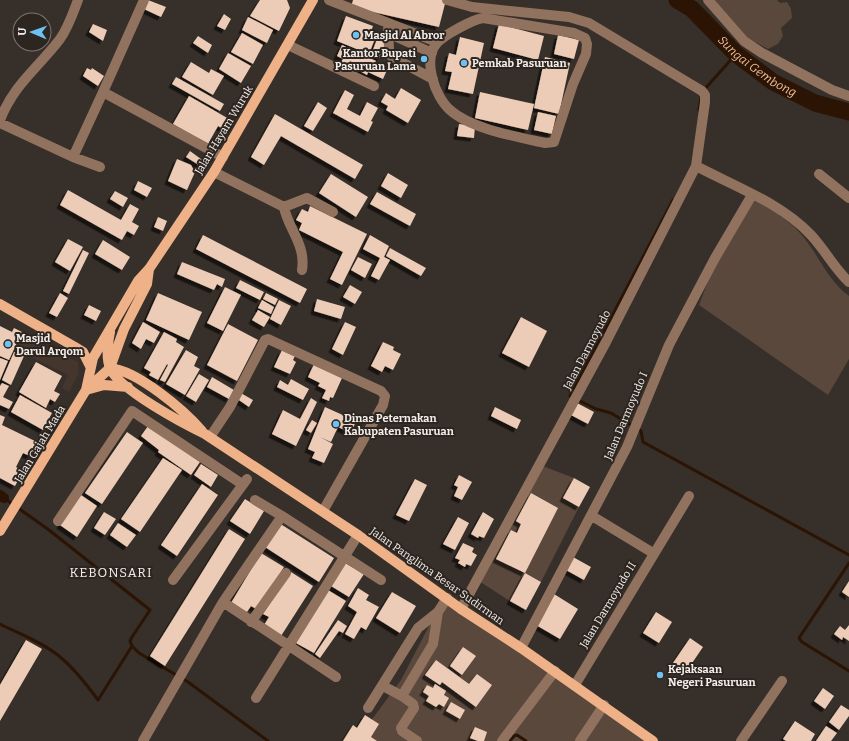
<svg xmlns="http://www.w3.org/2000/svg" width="849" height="741" viewBox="0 0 849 741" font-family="Bitter,serif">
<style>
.built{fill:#45362d}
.green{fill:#5a483c}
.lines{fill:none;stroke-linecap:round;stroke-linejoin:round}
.stream{stroke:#2b1403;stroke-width:3}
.canal{stroke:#2b1403;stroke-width:10}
.river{stroke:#2b1403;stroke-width:17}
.building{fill:#edccb7;filter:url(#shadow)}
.minor{stroke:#90725e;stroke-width:10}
.major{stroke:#efb288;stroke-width:10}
.poi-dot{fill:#6dc2f3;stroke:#2d2520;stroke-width:1.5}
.labels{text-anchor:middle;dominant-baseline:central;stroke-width:4;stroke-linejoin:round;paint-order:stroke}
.poi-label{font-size:11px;font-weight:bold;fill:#f3eeea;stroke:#2d2520;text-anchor:start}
.street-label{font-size:11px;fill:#f3eeea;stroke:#2d2520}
.water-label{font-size:12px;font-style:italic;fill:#f3bf9b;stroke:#2d2520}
.quarter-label{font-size:13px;letter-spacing:1px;fill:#f3eeea;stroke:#2d2520}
</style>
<defs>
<filter id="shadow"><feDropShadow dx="-3.5" dy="3.5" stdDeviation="0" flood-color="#0009"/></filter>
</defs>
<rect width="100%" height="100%" fill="#372f29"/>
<path class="built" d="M23 335 78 362 79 373 69 392 62 388 68 375 16 350Z"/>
<path class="green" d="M704 0H777L780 3 787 2 791 9 792 18 781 28 783 36 778 44 768 49 742 35Z
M752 200C767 206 789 220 800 233 818 253 827 280 849 296V359L828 395 699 305 716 260Z
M540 465 574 478 564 499 579 507 541 582 525 574 510 601 477 580Z
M445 595 654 741H356L401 680Z"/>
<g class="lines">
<path class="stream" d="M703 91 736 54
M699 110 701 97
M673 200 570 396 596 409 611 413 641 431 643 442 849 555
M4 498 49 530 150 610 132 637 130 641 132 646 139 653 188 682 268 741
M849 563 799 638 802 642 849 671
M0 624C20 634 42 642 59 656 74 668 87 685 98 700L132 646
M510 741 514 736 517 735 526 741"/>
<path class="canal" d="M0 495 4 498"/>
<path class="river" id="s1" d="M677 0 692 9 736 54 773 82 815 103 849 112"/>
</g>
<path class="building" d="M148 0 166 7 161 17 144 9Z
M260 0H287L290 8 279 31 250 16Z
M353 0H446L439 27 351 7Z
M224 14 231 19 225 30 217 26Z
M346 16 373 26 370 34 376 36 369 54 337 41Z
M248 17 273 30 267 43 242 30Z
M93 24 107 30 103 41 89 32Z
M499 24 544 36 538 60 493 48Z
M242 33 263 45 253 64 231 52Z
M558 35 579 40 574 59 554 54Z
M198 36 212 45 208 53 193 43Z
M460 37 484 43 473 94 448 89 452 72 445 71 449 53 456 55Z
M377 39 386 43 380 58 371 55Z
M342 45 376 61 374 64 387 70 383 79 368 72 367 75 358 70 360 66 350 61 348 66 341 62 343 59 337 56Z
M228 53 251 66 241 83 219 69Z
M545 57 570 63 559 114 534 108Z
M191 62 209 73 211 69 224 76 213 95 182 77Z
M87 68 91 70 92 68 104 76 98 86 83 76Z
M176 77 224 104 220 111 172 84Z
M401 88 421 100 408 123 386 110 388 106 381 102 386 93 395 99Z
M345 90 354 95 347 109 360 116 367 102 378 108 371 121 373 122 368 132 333 113Z
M480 92 534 104 528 130 475 118Z
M189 96 229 119 223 129 218 126 208 144 173 124Z
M318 102 327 108 313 131 304 126Z
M538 112 556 116 552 134 534 130Z
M275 114 363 165 355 179 281 136 264 165 251 157Z
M459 124 475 126 474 138 457 136Z
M190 151 205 162 202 167 186 157Z
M177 159 191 165 195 172 187 190 168 181Z
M388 173 408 185 401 198 381 186Z
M331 174 368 197 356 217 319 193Z
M138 181 152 188 147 197 134 190Z
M68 190 121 220 130 204 139 209 132 222 139 226 134 235 127 231 122 240 60 205Z
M115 191 128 198 123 207 110 199Z
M377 192 416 214 410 226 370 204Z
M310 206 367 234 342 285 330 279 343 252 299 230 302 223 296 220 302 209 308 212Z
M158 217 167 221 163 231 154 227Z
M203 235 307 289 300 303 196 249Z
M370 235 389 246 384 257 390 260 379 280 371 276 380 258 363 249Z
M68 239 83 247 70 271 55 262Z
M103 240 130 257 122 270 95 254Z
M390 248 426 268 421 276 386 256Z
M83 250 89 253 69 294 63 291Z
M358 257 372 264 365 278 351 270Z
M182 262 225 279 222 287 217 284 214 290 177 274Z
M240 280 264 292 260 300 236 288Z
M350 285 362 292 355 304 343 297Z
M225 287 241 295 223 331 207 323Z
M60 293 68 298 57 317 49 313Z
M158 293 202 312 189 340 146 320Z
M266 293 278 299 275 305 263 299Z
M317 299 345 307 341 319 314 311Z
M262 300 274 307 271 314 258 308Z
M279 300 291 306 281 325 270 319Z
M89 305 101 311 96 321 84 315Z
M258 310 270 317 264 327 252 320Z
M521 317 547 331 529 367 502 353Z
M143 322 160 332 154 343 146 339 141 349 132 343Z
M345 322 356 327 343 355 332 349Z
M228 324 258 340 237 381 207 365Z
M0 326 12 332 14 328 22 332 9 360 0 356Z
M164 332 177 339 176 342 184 347 165 382 160 380 168 365 167 364 158 380 149 375 151 372 144 368Z
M383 342 394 347 393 350 401 354 393 370 385 366 382 372 371 366Z
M186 350 198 357 194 366 200 369 185 395 166 384Z
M282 350 295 356 293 360 296 362 290 374 274 367Z
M14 352 24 356 11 385 2 380Z
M0 358 8 361 0 380Z
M36 362 62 376 54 391 60 394 55 402 50 399 46 408 19 392Z
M314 364 342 378 333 398 330 397 329 401 322 398 326 390 318 386 320 383 308 377Z
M199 374 209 380 196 402 186 396Z
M212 377 234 390 229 399 207 387Z
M291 379 309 389 303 400 277 387 280 380 288 385Z
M2 383 9 386 3 397 13 402 9 409 0 405V386Z
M239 392 253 400 249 407 236 398Z
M20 395 52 413 43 430 11 412Z
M311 398 317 402 296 446 272 434 283 410 300 419Z
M577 403 594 412 588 424 571 415Z
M325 407 356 421 351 433 338 427 331 442 320 437 333 444 324 463 312 458 315 452 308 449Z
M495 407 521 420 517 429 491 416Z
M0 415 5 417 2 425 37 442 30 456 23 453 16 467 9 463 23 471 15 486 0 478Z
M312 420 317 423 311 433 306 430Z
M148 426 200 462 191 475 158 452 159 450 141 436Z
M127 432 143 443 102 504 85 493Z
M163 458 182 470 140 532 121 519Z
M201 464 218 475 211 487 194 475Z
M459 475 472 482 462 500 454 496 458 487 454 485Z
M574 478 590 487 579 507 563 498Z
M415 479 427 485 409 521 396 515Z
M202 484 218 495 177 556 161 545Z
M531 493 558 508 525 573 496 559 511 530 517 533 521 524 516 521Z
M81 495 97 506 77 537 60 525Z
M245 499 264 511 250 534 230 521Z
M104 512 116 519 105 535 94 528Z
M483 512 494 519 484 538 479 536 478 538 471 534Z
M458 517 469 523 455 550 443 544Z
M118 523 136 535 127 547 110 535Z
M279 523 334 558 319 582 265 547Z
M229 529 245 539 165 666 150 656Z
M463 543 474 548 472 552 477 555 471 566 466 564 465 567 458 563 460 560 455 558Z
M261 553 284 567 258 610 251 606 247 612 231 603Z
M573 557 591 567 584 580 566 570Z
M345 563 364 574 349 597 331 586Z
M291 572 313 586 281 636 264 625 269 617 263 614Z
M525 573 541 582 526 610 510 601Z
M849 581V597L842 592Z
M358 588 369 595 366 600 379 607 366 630 361 627 354 639 345 634 357 612 348 606Z
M328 590 346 601 314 653 296 643Z
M392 592 416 606 400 633 376 618Z
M554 594 578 609 560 639 536 625Z
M656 612 672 622 659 643 643 633Z
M338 620 347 626 343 633 339 631 320 658 315 654Z
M849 625V641L843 637 842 640 834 634 840 626 845 630Z
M690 638 703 647 686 672 673 663Z
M26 640 42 649 0 721V685Z
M463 647 476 656 462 675 450 666Z
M436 660 469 684 477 674 492 685 476 707 442 682 440 685 425 675Z
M435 684 446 691 444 695 449 698 444 707 439 704 436 707 426 701 429 696 423 692 427 685 433 688Z
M823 688 834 696 825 709 814 701Z
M451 702 465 710 460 719 446 711Z
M841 705 849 710V716L839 730 829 722Z
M365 715 379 724 371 737 377 741H343L353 725 357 728Z
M795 721 815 734 811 741H786L783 739Z
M826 726 837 733 831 741H816Z
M475 727 487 732 484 741H478L470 738Z"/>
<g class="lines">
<path class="minor" d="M144 0 103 92 223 157
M329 0 437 42
M447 0 472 7 569 17 589 23 702 91 705 95V102L696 166 606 342 461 609
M708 0 744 41 762 53 832 90 849 96
M483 18 574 33 585 38 587 44 586 54 573 84 554 142 545 143C518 137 471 129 450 110 435 97 422 60 437 43 444 35 472 20 483 18Z
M388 24 389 50 392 57 433 79
M388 33 432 53
M288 45 374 86
M0 120C14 84 38 68 60 39 68 28 73 13 78 0
M0 123 73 157
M696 166C734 186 781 203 811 235 825 250 834 268 849 282
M100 167 73 157 103 92
M214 172 284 207C288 229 306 244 302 270
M819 174 849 198
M284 207 307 198 333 212
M210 437 230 407 265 340 268 339 381 391 385 396 383 405 323 511
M255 500 282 516 381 580
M592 516 653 553
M58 521 132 411 242 484
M173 580 247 479
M223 602 336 677
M251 622 286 573
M521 648 627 447 669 345 715 258 752 195
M575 685 689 496
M383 686 402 696
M256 698 358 535
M368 708 418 628 438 612
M143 741 223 602 282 516
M417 741 402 731 401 728 414 708 413 704 402 696 433 644 438 612 447 598
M502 741 555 671
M580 741 604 705
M741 741 782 681"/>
<path class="major" d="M0 304 75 347 83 352 90 366
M110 332C108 342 106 358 110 368 118 389 184 424 205 434L358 535 461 609 521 648 653 741
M111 365 124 329 147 284 149 269
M110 368C138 371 184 410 202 431
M86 390 93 358 138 281 149 269 214 172 313 0
M86 390 104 385 128 387
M0 531 86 390 110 368"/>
</g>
<g class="poi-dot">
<circle cx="356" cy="35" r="4"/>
<circle cx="424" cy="59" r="4"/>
<circle cx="464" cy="63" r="4"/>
<circle cx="8" cy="344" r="4"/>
<circle cx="336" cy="424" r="4"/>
<circle cx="660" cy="675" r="4"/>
</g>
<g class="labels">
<g class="poi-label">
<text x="364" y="35">Masjid Al Abror</text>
<text x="416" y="53" text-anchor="end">Kantor Bupati<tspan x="416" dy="13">Pasuruan Lama</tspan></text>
<text x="472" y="63">Pemkab Pasuruan</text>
<text x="16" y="338">Masjid<tspan x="16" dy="13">Darul Arqom</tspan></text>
<text x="344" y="418">Dinas Peternakan<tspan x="344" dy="13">Kabupaten Pasuruan</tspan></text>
<text x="668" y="669">Kejaksaan<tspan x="668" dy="13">Negeri Pasuruan</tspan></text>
</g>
<g class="street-label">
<text transform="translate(224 130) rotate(-59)">Jalan Hayam Wuruk</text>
<text transform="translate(587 350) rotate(-62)">Jalan Darmoyudo</text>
<text transform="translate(626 416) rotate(-67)">Jalan Darmoyudo I</text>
<text transform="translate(40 444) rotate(-59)">Jalan Gajah Mada</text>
<text transform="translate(437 576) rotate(35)">Jalan Panglima Besar Sudirman</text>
<text transform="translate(608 605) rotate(-59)">Jalan Darmoyudo II</text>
</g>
<g class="water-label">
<text stroke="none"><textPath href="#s1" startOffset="105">Sungai Gembong</textPath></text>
</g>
<g class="quarter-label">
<text x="111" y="572">KEBONSARI</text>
</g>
</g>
<g transform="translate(32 32) rotate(272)"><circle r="19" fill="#2d2520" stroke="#7c7571"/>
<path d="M0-3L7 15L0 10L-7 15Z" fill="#6dc2f3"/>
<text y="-6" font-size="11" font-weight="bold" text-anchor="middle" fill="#f3eeea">U</text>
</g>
</svg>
